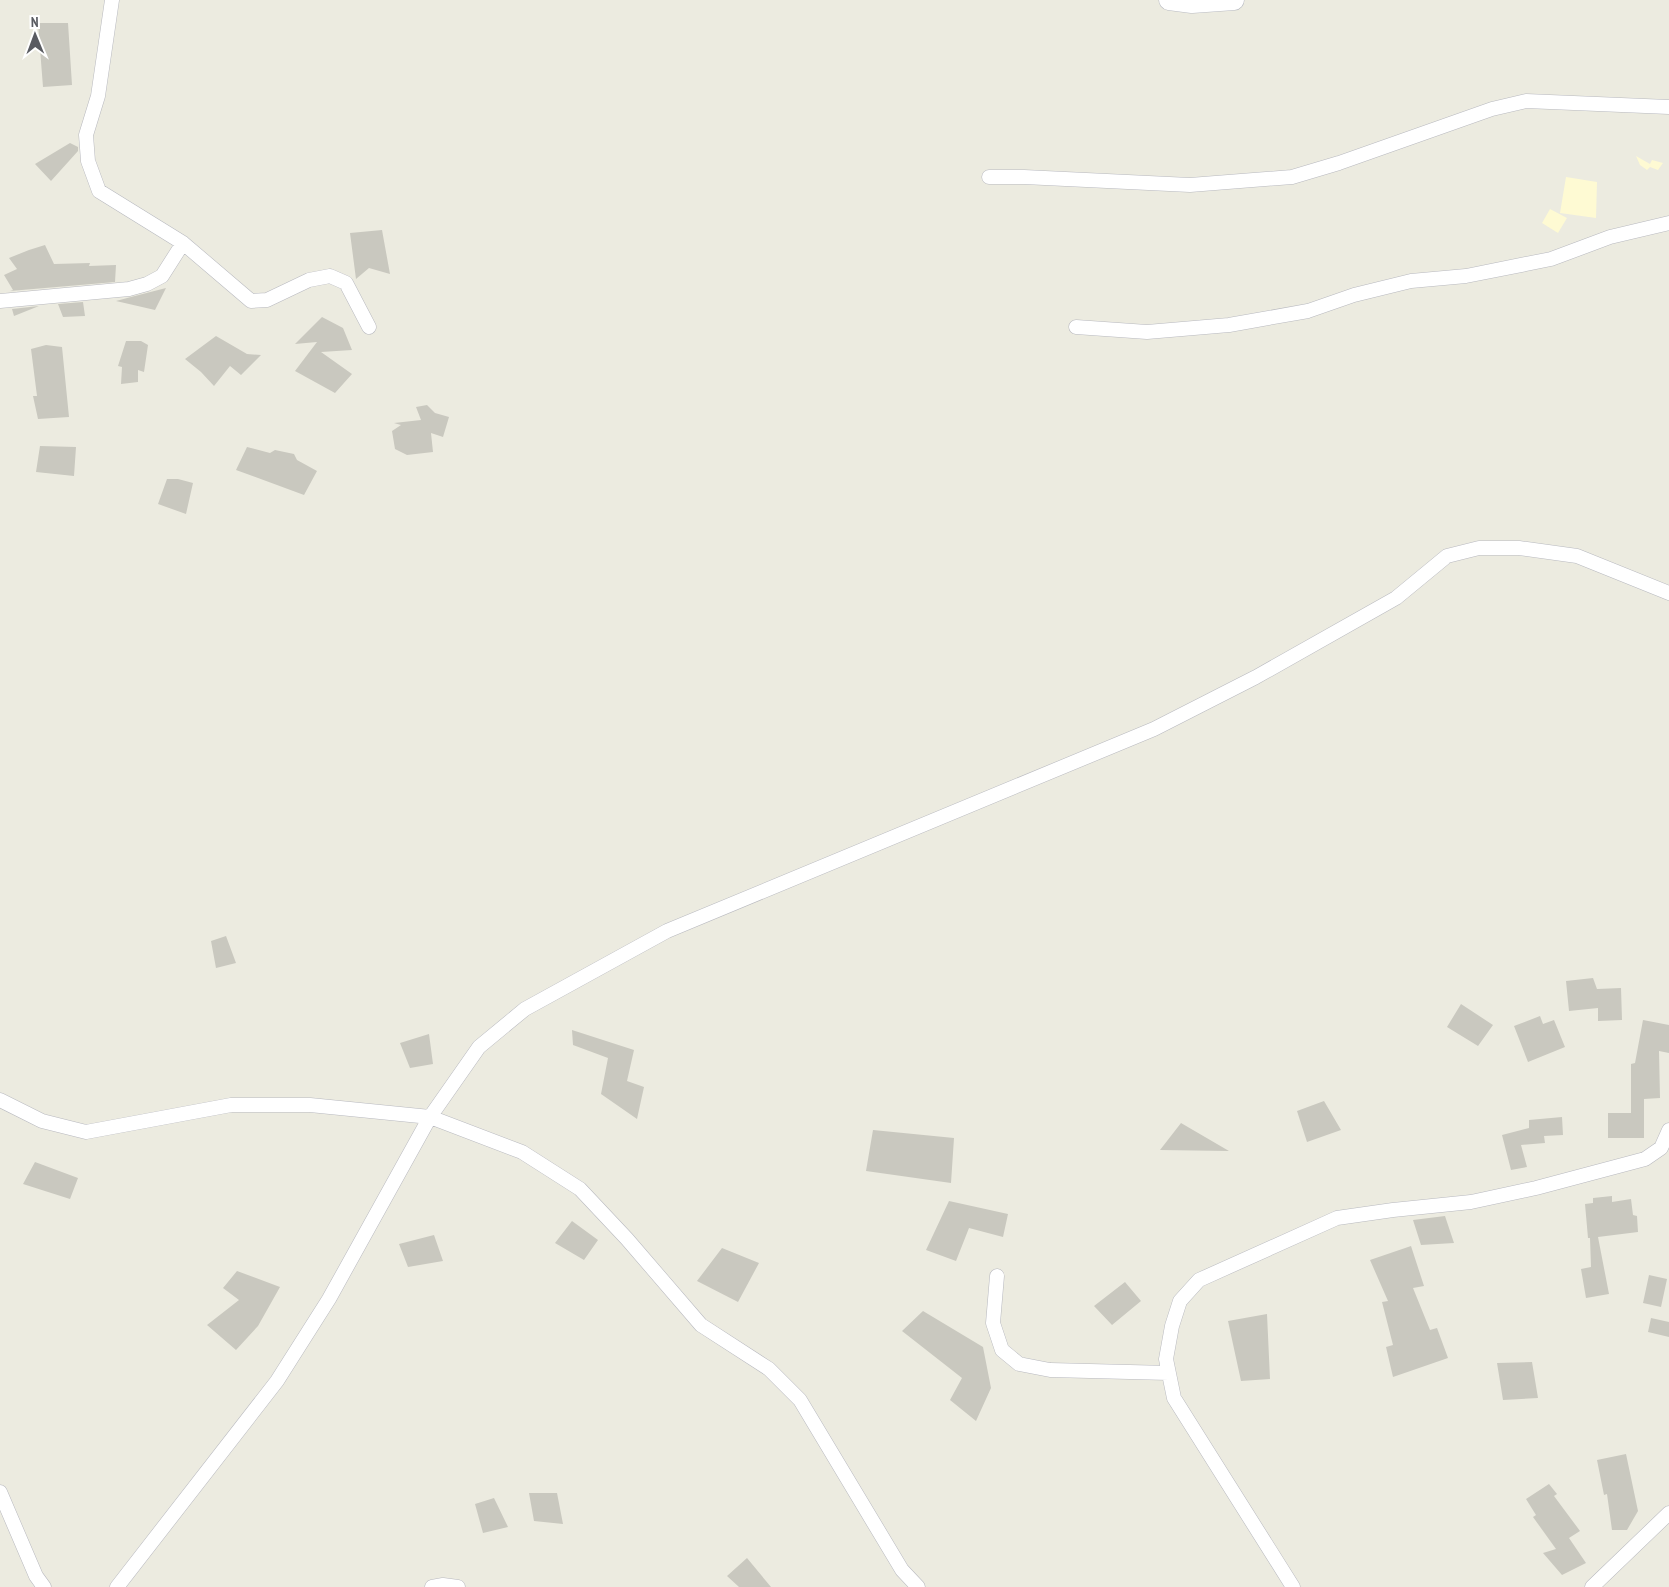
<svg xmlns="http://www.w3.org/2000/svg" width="1669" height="1587" viewBox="0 0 1669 1587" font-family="'PT Sans Narrow',sans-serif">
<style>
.commercial{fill:#fefad3}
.building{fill:#c9c8bf}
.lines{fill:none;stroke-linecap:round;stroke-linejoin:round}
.street-casing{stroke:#b8b9bf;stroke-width:15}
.secondary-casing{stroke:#b9bbc2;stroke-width:21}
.street{stroke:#fff;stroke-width:14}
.secondary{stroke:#fff;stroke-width:20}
</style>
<rect width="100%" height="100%" fill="#ecebe0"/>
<path class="commercial" d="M1636 156 1650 164 1652 160 1663 163 1658 170 1650 167 1647 170 1640 165Z
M1566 177 1597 182 1596 218 1560 213Z
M1550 209 1567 218 1558 233 1542 223Z"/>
<path class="building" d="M38 23H68L72 85 43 87Z
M70 143 78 147V151L51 181 35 164Z
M382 230 390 274 369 268 356 279 350 233Z
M45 245 54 264 90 263 89 266 116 265 115 282 10 291 13 290 4 275 17 269 9 258 29 250Z
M166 288 155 310 116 301 131 297Z
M83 302 85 316 63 317 58 304Z
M39 306 14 316 12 309Z
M322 317 343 328 352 350 321 352 352 374 335 393 295 371 317 342 295 344Z
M216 336 247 354 261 355 241 375 230 366 214 386 201 372 185 359Z
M126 341H141L148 345 144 372 138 370V382L121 384 122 367 118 366Z
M46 345 62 347 69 417 38 419 33 396H37L31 349Z
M427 405 435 413 449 417 443 437 431 433 433 452 407 455 395 449 392 431 401 425 394 423 421 420 416 407Z
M40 446 76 447 74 476 36 472Z
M247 447 270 453 275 450 294 454 297 460 317 471 304 495 236 470Z
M167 479H178L193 483 186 514 158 504Z
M226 936 236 963 216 968 211 941Z
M1593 978 1597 989 1621 988 1622 1020 1598 1021V1008L1569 1011 1566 981Z
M1461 1004 1493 1025 1478 1046 1447 1027Z
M1540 1016 1543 1024 1554 1020 1565 1047 1528 1062 1514 1026Z
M1643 1020 1669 1025V1053L1659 1051 1660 1098 1644 1099V1138H1608V1113H1631V1064L1635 1063Z
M572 1030 634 1050 627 1081 644 1087 637 1119 601 1094 608 1058 573 1045Z
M429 1034 433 1064 410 1068 400 1043Z
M1324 1101 1341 1130 1307 1142 1297 1111Z
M1562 1117 1563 1135 1544 1136 1545 1143 1521 1145 1527 1167 1511 1170 1502 1135 1529 1128V1120Z
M1181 1123 1229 1151 1160 1150Z
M873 1130 954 1138 951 1183 866 1171Z
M35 1162 78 1178 70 1199 23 1184Z
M1612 1196V1202L1631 1199 1633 1215 1637 1216 1638 1232 1598 1237 1609 1294 1586 1298 1581 1269 1591 1267 1590 1238H1588L1585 1204 1593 1203V1198Z
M949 1201 1008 1214 1003 1237 969 1228 956 1261 926 1250Z
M1445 1216 1454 1243 1421 1245 1413 1220Z
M572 1221 598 1240 584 1260 555 1243Z
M434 1235 443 1261 408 1267 399 1244Z
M1411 1246 1424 1286 1413 1288 1430 1330 1437 1328 1448 1358 1393 1377 1386 1347 1393 1345 1382 1302 1388 1301 1370 1260Z
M722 1248 759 1263 738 1302 697 1281Z
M237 1271 280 1287 258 1326 236 1350 207 1325 239 1300 223 1288Z
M1649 1275 1667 1279 1661 1307 1643 1303Z
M1125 1282 1141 1301 1112 1325 1094 1306Z
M923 1311 983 1347 991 1388 976 1421 950 1400 962 1378 902 1331Z
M1267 1314 1270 1379 1241 1381 1228 1321Z
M1651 1318 1669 1322V1337L1648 1332Z
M1532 1362 1538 1398 1503 1400 1497 1363Z
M1626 1454 1638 1511 1627 1530H1612L1607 1494 1604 1495 1597 1460Z
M1549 1484 1557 1494 1554 1496 1580 1531 1569 1538 1586 1563 1562 1575 1543 1553 1556 1549 1533 1517 1536 1515 1526 1499Z
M529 1493H557L563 1524 534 1521Z
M494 1498 508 1527 483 1533 475 1504Z
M747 1558 771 1587H739L727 1576Z"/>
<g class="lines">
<defs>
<path id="street" d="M112 0 98 96 86 135 88 161 99 191 183 243 251 301 267 300 309 280 330 276 346 283 369 327
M989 177H1024L1190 185 1292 177 1339 163 1492 109 1526 101 1669 107
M0 301 129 289 147 284 162 276 183 243
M1076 327 1147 332 1229 325 1308 311 1354 295 1411 281 1466 276 1551 259 1610 237 1669 223
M0 1100 42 1121 86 1132 231 1105H310L430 1117 522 1152 580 1189 627 1239 701 1325 769 1369 800 1400 902 1570 918 1587
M997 1276 993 1323 1002 1350 1019 1364 1050 1370 1169 1373
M0 1492 36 1576 44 1587
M117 1587 277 1381 329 1299 430 1117 479 1047 525 1009 667 931 1154 729 1256 677 1396 598 1447 556 1479 548H1519L1577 556 1669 593
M432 1587 443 1585 458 1587
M1293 1587 1174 1398 1166 1359 1172 1326 1180 1301 1199 1280 1337 1218 1393 1210 1471 1202 1536 1188 1645 1159 1661 1148 1669 1130
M1592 1587 1669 1513"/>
<path id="secondary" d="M1169 0 1192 3 1234 0"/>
</defs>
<use href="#street" class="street-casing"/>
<use href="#secondary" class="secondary-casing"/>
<use href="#street" class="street"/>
<use href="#secondary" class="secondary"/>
</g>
<g transform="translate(35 35) rotate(359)" stroke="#ffffff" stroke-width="4" paint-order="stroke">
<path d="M0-4L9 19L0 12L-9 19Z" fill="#595b61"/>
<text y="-8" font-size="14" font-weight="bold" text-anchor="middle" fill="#595b61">N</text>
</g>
</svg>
